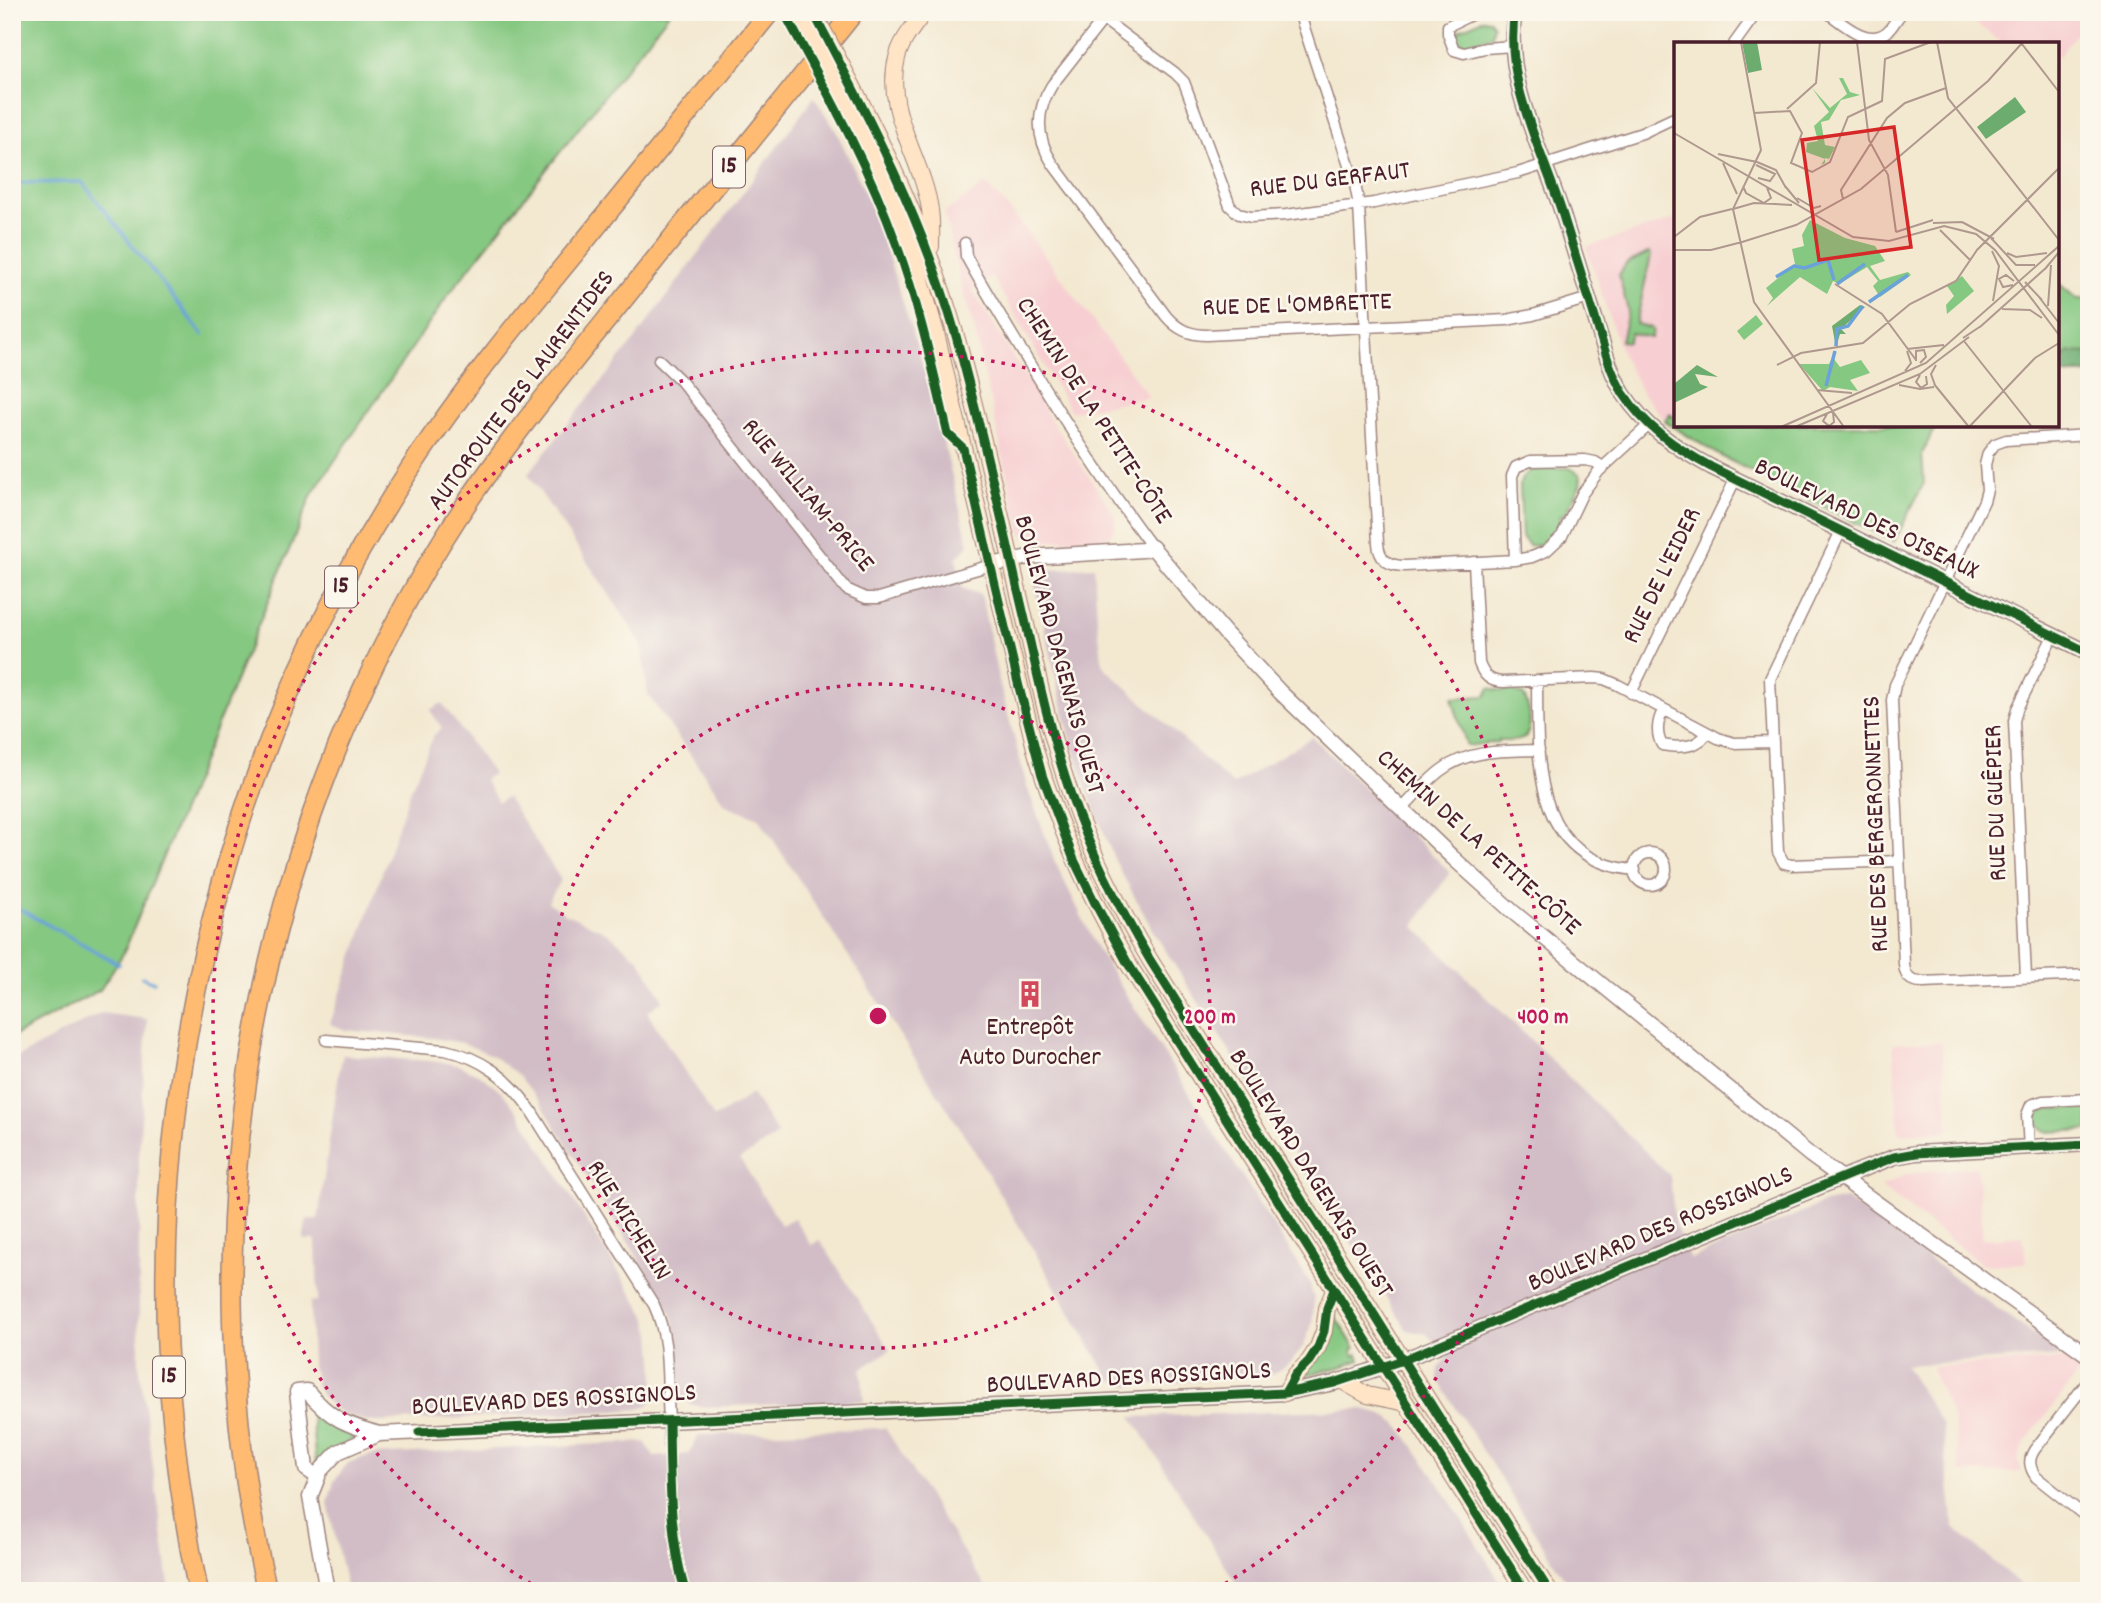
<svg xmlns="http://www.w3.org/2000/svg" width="2101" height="1603" viewBox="0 0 2101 1603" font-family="Dekko,sans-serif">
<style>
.built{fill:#f7cfd2}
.industrial{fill:#d2bdc6}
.green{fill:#85c881;stroke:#687456;stroke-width:2}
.forest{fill:#6cac6f;stroke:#5b664d;stroke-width:2}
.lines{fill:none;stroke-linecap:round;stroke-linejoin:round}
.stream{stroke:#6ba2d9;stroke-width:3.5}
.minor-casing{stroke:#9e847e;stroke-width:13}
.tertiary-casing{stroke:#9e847e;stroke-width:17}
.secondary-casing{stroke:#9e847e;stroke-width:18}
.motorway-casing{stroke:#9e847e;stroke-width:22}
.minor{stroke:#fff;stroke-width:10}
.tertiary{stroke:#fff;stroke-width:14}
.secondary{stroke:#ffe4c6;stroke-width:16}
.motorway{stroke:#febb71;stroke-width:19}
.secondary-bridge-casing{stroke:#9e847e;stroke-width:18;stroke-linecap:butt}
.secondary-bridge{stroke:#ffe4c6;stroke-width:16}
.cycleway-casing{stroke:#fbf7ec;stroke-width:13}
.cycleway{stroke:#1b5e20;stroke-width:9}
.ring{fill:none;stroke:#c2185b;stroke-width:3.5;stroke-dasharray:3.5 7}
.labels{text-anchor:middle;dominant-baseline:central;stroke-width:5;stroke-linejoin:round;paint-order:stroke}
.shield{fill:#fbf7ec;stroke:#7f6065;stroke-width:2}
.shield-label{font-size:24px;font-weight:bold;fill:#4a1f2b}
.street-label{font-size:26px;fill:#4a1f2b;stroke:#fbf7ec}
.poi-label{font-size:26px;fill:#4a1f2b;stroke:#fbf7ec}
.inset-river{fill:none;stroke:#6ba2d9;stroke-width:3.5}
.inset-road{fill:none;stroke:#af988e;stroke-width:2}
.view{fill:#d62828;fill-opacity:0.15;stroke:#d62828;stroke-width:3.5}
.inset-edge{fill:none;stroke:#4a1f2b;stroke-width:3.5}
.centre{fill:#c2185b;stroke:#fbf7ec;stroke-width:3.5}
.ring-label{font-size:21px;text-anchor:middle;font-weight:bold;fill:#c2185b;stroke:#fbf7ec;stroke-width:5;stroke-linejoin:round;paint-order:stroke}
</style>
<rect width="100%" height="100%" fill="#fbf7ec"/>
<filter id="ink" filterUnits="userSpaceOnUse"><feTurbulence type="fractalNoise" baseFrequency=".0143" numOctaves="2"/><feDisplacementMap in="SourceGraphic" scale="14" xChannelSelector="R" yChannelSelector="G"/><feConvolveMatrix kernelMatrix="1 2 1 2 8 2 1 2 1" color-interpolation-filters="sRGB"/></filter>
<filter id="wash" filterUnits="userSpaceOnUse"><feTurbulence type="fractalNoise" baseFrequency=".00686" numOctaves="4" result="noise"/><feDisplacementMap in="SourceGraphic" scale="28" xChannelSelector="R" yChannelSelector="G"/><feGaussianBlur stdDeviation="1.57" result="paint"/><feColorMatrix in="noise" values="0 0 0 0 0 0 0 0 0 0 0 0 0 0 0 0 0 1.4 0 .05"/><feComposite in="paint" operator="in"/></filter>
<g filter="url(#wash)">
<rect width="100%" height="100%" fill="#f3e8d0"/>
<path class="built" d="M1960 12H2089V16L2057 59V44H2004Z
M985 184 1005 204 1043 253 1149 397 1071 412 992 276 972 289 1054 425 1115 515 1116 526 1109 537 1047 541 1022 535 1019 529 974 327 960 281 944 213Z
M1676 219V419L1670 415 1665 420 1643 394 1623 357 1586 247Z
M1942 1042 1949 1131 1899 1134 1893 1043Z
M1977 1167 1983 1239 2023 1236 2026 1263 1983 1265 1881 1187 1906 1174Z
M2066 1353 2080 1366 2079 1372 2026 1441 2018 1458 2021 1472 1960 1473 1953 1418 1930 1367 2062 1359Z"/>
<path class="industrial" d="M814 97 835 129 873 209 929 384 969 545 956 558 962 588 981 595 997 673 1028 790 1055 862 1099 952 1309 1281 1314 1299 1312 1324 1304 1345 1292 1361 1271 1375 1127 1386 1110 1379 969 1142 759 818 726 805 648 695 641 642 528 474 633 342Z
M1094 567 1097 618 1103 666 1233 785 1312 737 1450 872 1414 926 1670 1176 1675 1226 1690 1259 1824 1203 1846 1199 2063 1356 1904 1365 1942 1424 1954 1528 2028 1591H1572L1438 1380 1439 1367 1448 1357 1427 1334 1407 1330 1155 934 1115 861 1086 787 1067 726 1035 585 1038 578 1050 570Z
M442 703 493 774 484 779 498 802 507 797 561 880 548 902 564 913 608 933 639 959 661 995 662 1001 647 1012 714 1118 752 1094 778 1135 740 1159 781 1225 794 1218 811 1245 820 1240 890 1350 861 1369 864 1401 705 1407 690 1404 682 1398 681 1393 677 1337 672 1315 665 1301 542 1105 521 1078 492 1055 463 1043 433 1038 346 1030 330 1024 411 789 434 735 442 728 430 710Z
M101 1013 147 1019 139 1157V1364L170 1591H12V1060Z
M343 1055 443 1062 457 1065 480 1075 501 1091 519 1113 645 1314 652 1333 655 1373 654 1397 649 1404 640 1409 612 1411 378 1422 362 1420 346 1415 334 1408 322 1396 315 1385 316 1377 312 1367 310 1302 318 1301 316 1240H304V1234L307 1219 318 1220 339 1072Z
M1363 1409 1383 1414 1400 1427 1440 1485 1506 1591H1241L1132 1417Z
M885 1428 988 1591H347L328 1504 334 1481 348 1463 370 1455 645 1442 654 1457 689 1454 699 1435Z"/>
<path class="green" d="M12 12H670L449 294 312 494 124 952 100 990 12 1037Z
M1483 19 1490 20 1494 26 1492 36 1465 44 1458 41 1456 35 1459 30Z
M1650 252 1651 255 1636 324 1651 328 1653 330 1651 338 1631 333 1628 342 1621 341 1628 311 1619 275 1626 264Z
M2057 282 2077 299 2089 298V373L2057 375Z
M1670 414 1676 419V425H1936L1922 454 1924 483 1894 542 1719 455 1667 423 1665 420Z
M1570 468 1579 474 1581 478 1580 485 1564 516 1560 515 1559 517 1562 519C1555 532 1546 549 1529 545L1522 537 1520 484C1525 463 1553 469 1570 468Z
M1490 688 1502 691 1513 690 1514 692 1523 695C1529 704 1534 730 1524 738 1518 742 1508 741 1502 741L1499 739 1498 742 1467 746 1452 698 1486 696Z
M2089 1107V1130L2045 1132 2035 1122 2038 1113 2046 1109Z
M1333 1313 1355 1348 1352 1351 1355 1356 1358 1354 1360 1360 1341 1367 1306 1375Z
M310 1401C322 1417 335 1426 353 1433V1439L316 1466Z"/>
<path class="forest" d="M2070 352 2089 353V373L2057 375V364Z"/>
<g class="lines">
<path class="stream" d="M12 185 19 183 82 182 203 335
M12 905 119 964
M142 977 154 982"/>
</g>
</g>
<g filter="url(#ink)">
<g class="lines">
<defs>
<path id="minor" d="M1109 12 1052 85C1035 112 1036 138 1053 164L1166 316C1177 329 1189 335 1207 335L1506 320 1533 315 1589 298
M1299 12 1355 184 1359 206 1378 543C1379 560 1389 566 1405 566L1515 560 1532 557 1546 551 1562 536 1582 494 1599 471 1649 425
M1477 12 1448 26V34L1454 50 1464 53 1485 48 1513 46
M1827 12C1842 23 1869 49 1888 31 1893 26 1897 18 1902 12
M1103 19 1175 73 1184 82 1230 206 1239 214 1251 217 1286 215 1374 203 1518 173 1642 133 1676 117
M1734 44 1757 12
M965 243 966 256 976 274C1031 368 1087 460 1152 547
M659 360 681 381 846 589 866 598H879L991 565
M2089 435 2006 440 1995 444 1988 453 1985 465 1987 490 1984 501 1895 685 1892 700 1904 964C1905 977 1910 982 1923 982L2089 975
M1841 531 1770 679 1778 852 1784 863 1792 865 1899 861
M1515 560 1512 476 1516 467 1530 461 1585 460 1595 462 1603 467
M1474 562 1479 663C1483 675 1490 682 1503 682L1594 678 1604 679 1618 685 1718 738 1734 743 1773 742
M1537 680C1538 759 1530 860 1635 870
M1631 693 1735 480
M1663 711C1657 721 1656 735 1662 745 1678 748 1698 748 1707 733
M1402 809C1414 796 1426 782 1440 771 1468 749 1506 751 1539 750
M1634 869a16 16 0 1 1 32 0a16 16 0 1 1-32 0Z
M2026 977 2014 721 2017 709 2053 636
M326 1040 445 1050C483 1058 508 1078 530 1109L654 1305C668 1335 667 1366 668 1399 671 1462 667 1530 685 1591
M2029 1148 2027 1115 2031 1105 2043 1101 2089 1099
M2089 1380 2035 1449C2028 1459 2029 1467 2036 1477L2089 1519"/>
<path id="tertiary" d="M1515 12C1502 82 1546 157 1565 222 1575 254 1585 286 1595 318 1603 344 1609 370 1623 393 1645 427 1676 448 1711 467L2089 653
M991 565 1029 557 1143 550 1152 547 1225 633 1280 692 1452 857 1513 912 1810 1155 2089 1356
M321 1470 338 1452 379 1434
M327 1591 310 1497 318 1477 306 1469 297 1392 307 1391C331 1419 344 1424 379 1434L1285 1393 1334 1383 1403 1360 1851 1174 1894 1157 1916 1153 2089 1144"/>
<path id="secondary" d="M924 12C914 26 901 41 897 58 883 111 923 159 930 210 932 222 931 235 931 247
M841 64C888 152 929 241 956 336 983 431 1003 528 1026 624 1039 683 1052 742 1072 798 1092 855 1119 908 1150 960L1549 1591
M830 76 873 159 888 191 917 266 936 333 1035 749C1057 824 1088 894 1127 962L1525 1591
M1342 1381 1367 1395 1406 1403
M1285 1393 1295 1375 1309 1361 1318 1347 1324 1331 1327 1308 1334 1290"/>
<path id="motorway" d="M198 1591C182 1510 171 1428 167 1346 155 1038 240 727 410 469 463 388 525 313 587 238 648 163 708 88 770 12
M267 1591C184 1238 251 851 441 543 494 457 558 380 621 302 698 205 777 109 854 12"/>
</defs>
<use href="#minor" class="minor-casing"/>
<use href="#tertiary" class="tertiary-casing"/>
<use href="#secondary" class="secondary-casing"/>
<use href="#motorway" class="motorway-casing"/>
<use href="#minor" class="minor"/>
<use href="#tertiary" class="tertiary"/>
<use href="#secondary" class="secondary"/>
<use href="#motorway" class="motorway"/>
<defs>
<path id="secondary-bridge" d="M796 12 830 76
M813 12 841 64"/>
</defs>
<use href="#secondary-bridge" class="secondary-bridge-casing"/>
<use href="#secondary-bridge" class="secondary-bridge"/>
<defs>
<path id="cycleway" d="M784 12C825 88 867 162 896 243 919 305 933 370 948 434L963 448 1019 687 1042 775 1074 860 1096 905 1127 962 1525 1591
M813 12C869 117 923 221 956 336 983 431 1003 528 1026 624 1039 683 1052 741 1072 798 1092 855 1119 908 1150 960L1549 1591
M1515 12C1502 82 1546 157 1565 222 1575 254 1585 286 1595 318 1603 344 1609 370 1623 393 1645 427 1676 448 1711 467L2089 653
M1285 1393 1295 1375 1309 1361 1318 1347 1324 1331 1327 1308 1334 1290
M669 1421C670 1477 669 1536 685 1591
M419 1432 1285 1393 1334 1383 1403 1360 1851 1174 1894 1157 1916 1153 2089 1144"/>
</defs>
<use href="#cycleway" class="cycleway-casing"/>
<use href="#cycleway" class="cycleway"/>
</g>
</g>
<g class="ring">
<circle cx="878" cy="1016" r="332"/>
<path d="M540 1589A665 665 0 1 1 1216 1589"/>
</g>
<defs>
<symbol id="building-bare" viewBox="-9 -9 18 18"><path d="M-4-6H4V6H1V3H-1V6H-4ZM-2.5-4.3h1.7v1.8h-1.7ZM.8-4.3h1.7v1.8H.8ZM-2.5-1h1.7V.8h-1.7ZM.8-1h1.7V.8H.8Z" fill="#d1495b" stroke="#fbf7ec" stroke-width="2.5" paint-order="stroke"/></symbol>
</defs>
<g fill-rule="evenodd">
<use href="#building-bare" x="1011" y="975" width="38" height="38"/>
</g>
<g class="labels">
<g class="shield">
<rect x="713" y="146.5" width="32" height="41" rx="5"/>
<rect x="325" y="566.5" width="32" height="41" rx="5"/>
<rect x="153" y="1356.5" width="32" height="41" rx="5"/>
</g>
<g class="shield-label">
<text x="729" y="167">15</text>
<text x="341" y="587">15</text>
<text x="169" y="1377">15</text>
</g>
<g class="street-label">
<text transform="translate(1330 181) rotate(-7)">RUE DU GERFAUT</text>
<text transform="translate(1297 306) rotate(-2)">RUE DE L'OMBRETTE</text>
<text transform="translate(522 391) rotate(-53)">AUTOROUTE DES LAURENTIDES</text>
<text transform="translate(1093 411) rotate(57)">CHEMIN DE LA PETITE-CÔTE</text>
<text transform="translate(807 496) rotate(50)">RUE WILLIAM-PRICE</text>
<text transform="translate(1866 520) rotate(26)">BOULEVARD DES OISEAUX</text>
<text transform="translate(1663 576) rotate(-64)">RUE DE L'EIDER</text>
<text transform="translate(1058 655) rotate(75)">BOULEVARD DAGENAIS OUEST</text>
<text transform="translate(1997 803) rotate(-92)">RUE DU GUÊPIER</text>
<text transform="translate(1877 824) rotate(-92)">RUE DES BERGERONNETTES</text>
<text transform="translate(1478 843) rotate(42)">CHEMIN DE LA PETITE-CÔTE</text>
<text transform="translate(1310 1174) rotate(58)">BOULEVARD DAGENAIS OUEST</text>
<text transform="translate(628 1221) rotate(58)">RUE MICHELIN</text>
<text transform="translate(1661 1230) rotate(-23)">BOULEVARD DES ROSSIGNOLS</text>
<text transform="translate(1129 1379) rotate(-3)">BOULEVARD DES ROSSIGNOLS</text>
<text transform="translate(554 1401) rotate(-3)">BOULEVARD DES ROSSIGNOLS</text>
</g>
<g class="poi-label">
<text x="1030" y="1028">Entrepôt<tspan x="1030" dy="30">Auto Durocher</tspan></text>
</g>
</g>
<g transform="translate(1674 42)">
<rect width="385" height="385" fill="#f3e8d0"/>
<path d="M165 36H169L176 50 186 53 167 58 155 78 147 80 151 103 161 105 155 117 151 116V121L147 123 151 117 132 110 133 101 144 99 140 84 155 70 138 46 156 66 173 52ZM136 178 171 196 201 204 211 219 196 224 206 238 234 230 237 233 206 255 199 244 204 239 193 225 165 242 159 239 153 252 126 235 93 264 99 256 92 246 121 222 118 207 130 204 128 193ZM288 234 300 249 273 272 272 263 280 254 273 244ZM82 273 89 282 70 298 63 289ZM162 308 160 317 166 325 187 318 196 331 176 338 184 349 156 345 149 349 125 322H155Z" fill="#85c881"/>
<path d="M68 0H83L88 28 74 31ZM341 55 352 70 312 97 303 85ZM186 263 191 265 167 287 172 292H166L162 305 158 284ZM23 323 44 335 21 332 26 342 34 345 0 361V342Z" fill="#6cac6f"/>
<path class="inset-river" d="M102 235 120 224 131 226 154 218 160 238M163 242 191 222M195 260 234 233M162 304 163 287 174 284 189 264M152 344 161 309"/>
<path class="inset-road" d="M67 0 87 108 59 167 80 260 170 385M183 0 195 98 214 133 222 190M263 0 274 56 385 198M348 2 385 50M113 67 142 41 146 0M80 71 116 69 128 91 117 121 138 130 156 120 174 75 208 59 211 17 257 0M0 91 179 195 215 199 270 184 302 192 321 208 385 293M44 112 83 120M83 120 102 128 112 146M49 121 63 152M82 123 101 132 96 139 84 136M69 144 72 151 90 161 97 156 93 146M111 144 125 161M123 156 140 166 147 164M169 157 167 148 213 76 231 61 272 46M59 167 80 161 118 163M288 180 320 197M259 181 288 180M266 188 296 218M222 190 259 178M0 195 26 175 58 167M317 196 342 223H361M65 201 122 183 187 147 314 39 349 0M0 208H37L68 200M318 209 325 224 319 259M333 211 342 215 373 211M371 227 385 210M351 240 368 258M161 242 208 272 242 318M339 243 329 245 325 237 332 233 340 239M365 255 385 281M374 264 377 223M328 267 356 268 368 276M306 285 373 225M289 296 307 284M290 299 358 385M233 307 270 303M242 319V309L250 308 252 315 246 321M103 323 127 311 189 301 236 262 282 239 303 208 385 126M231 329 237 321 233 309M246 333 242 340 247 346 253 342 252 334M260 342 295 385M225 343 246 347 260 345M261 343 257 332 262 323M143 348 178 351M153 372 149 379 155 384 160 380 159 371M107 385 252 321 385 204M121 385 246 332 295 295M295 385 361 316 385 301"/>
<path class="view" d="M220 85 237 205 145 218 128 98Z"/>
<rect width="385" height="385" class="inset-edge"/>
</g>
<circle cx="878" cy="1016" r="10" class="centre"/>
<g class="ring-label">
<text x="1210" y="1023">200 m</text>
<text x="1543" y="1023">400 m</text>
</g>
<rect width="2101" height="1603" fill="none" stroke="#fbf7ec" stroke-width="42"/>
</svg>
